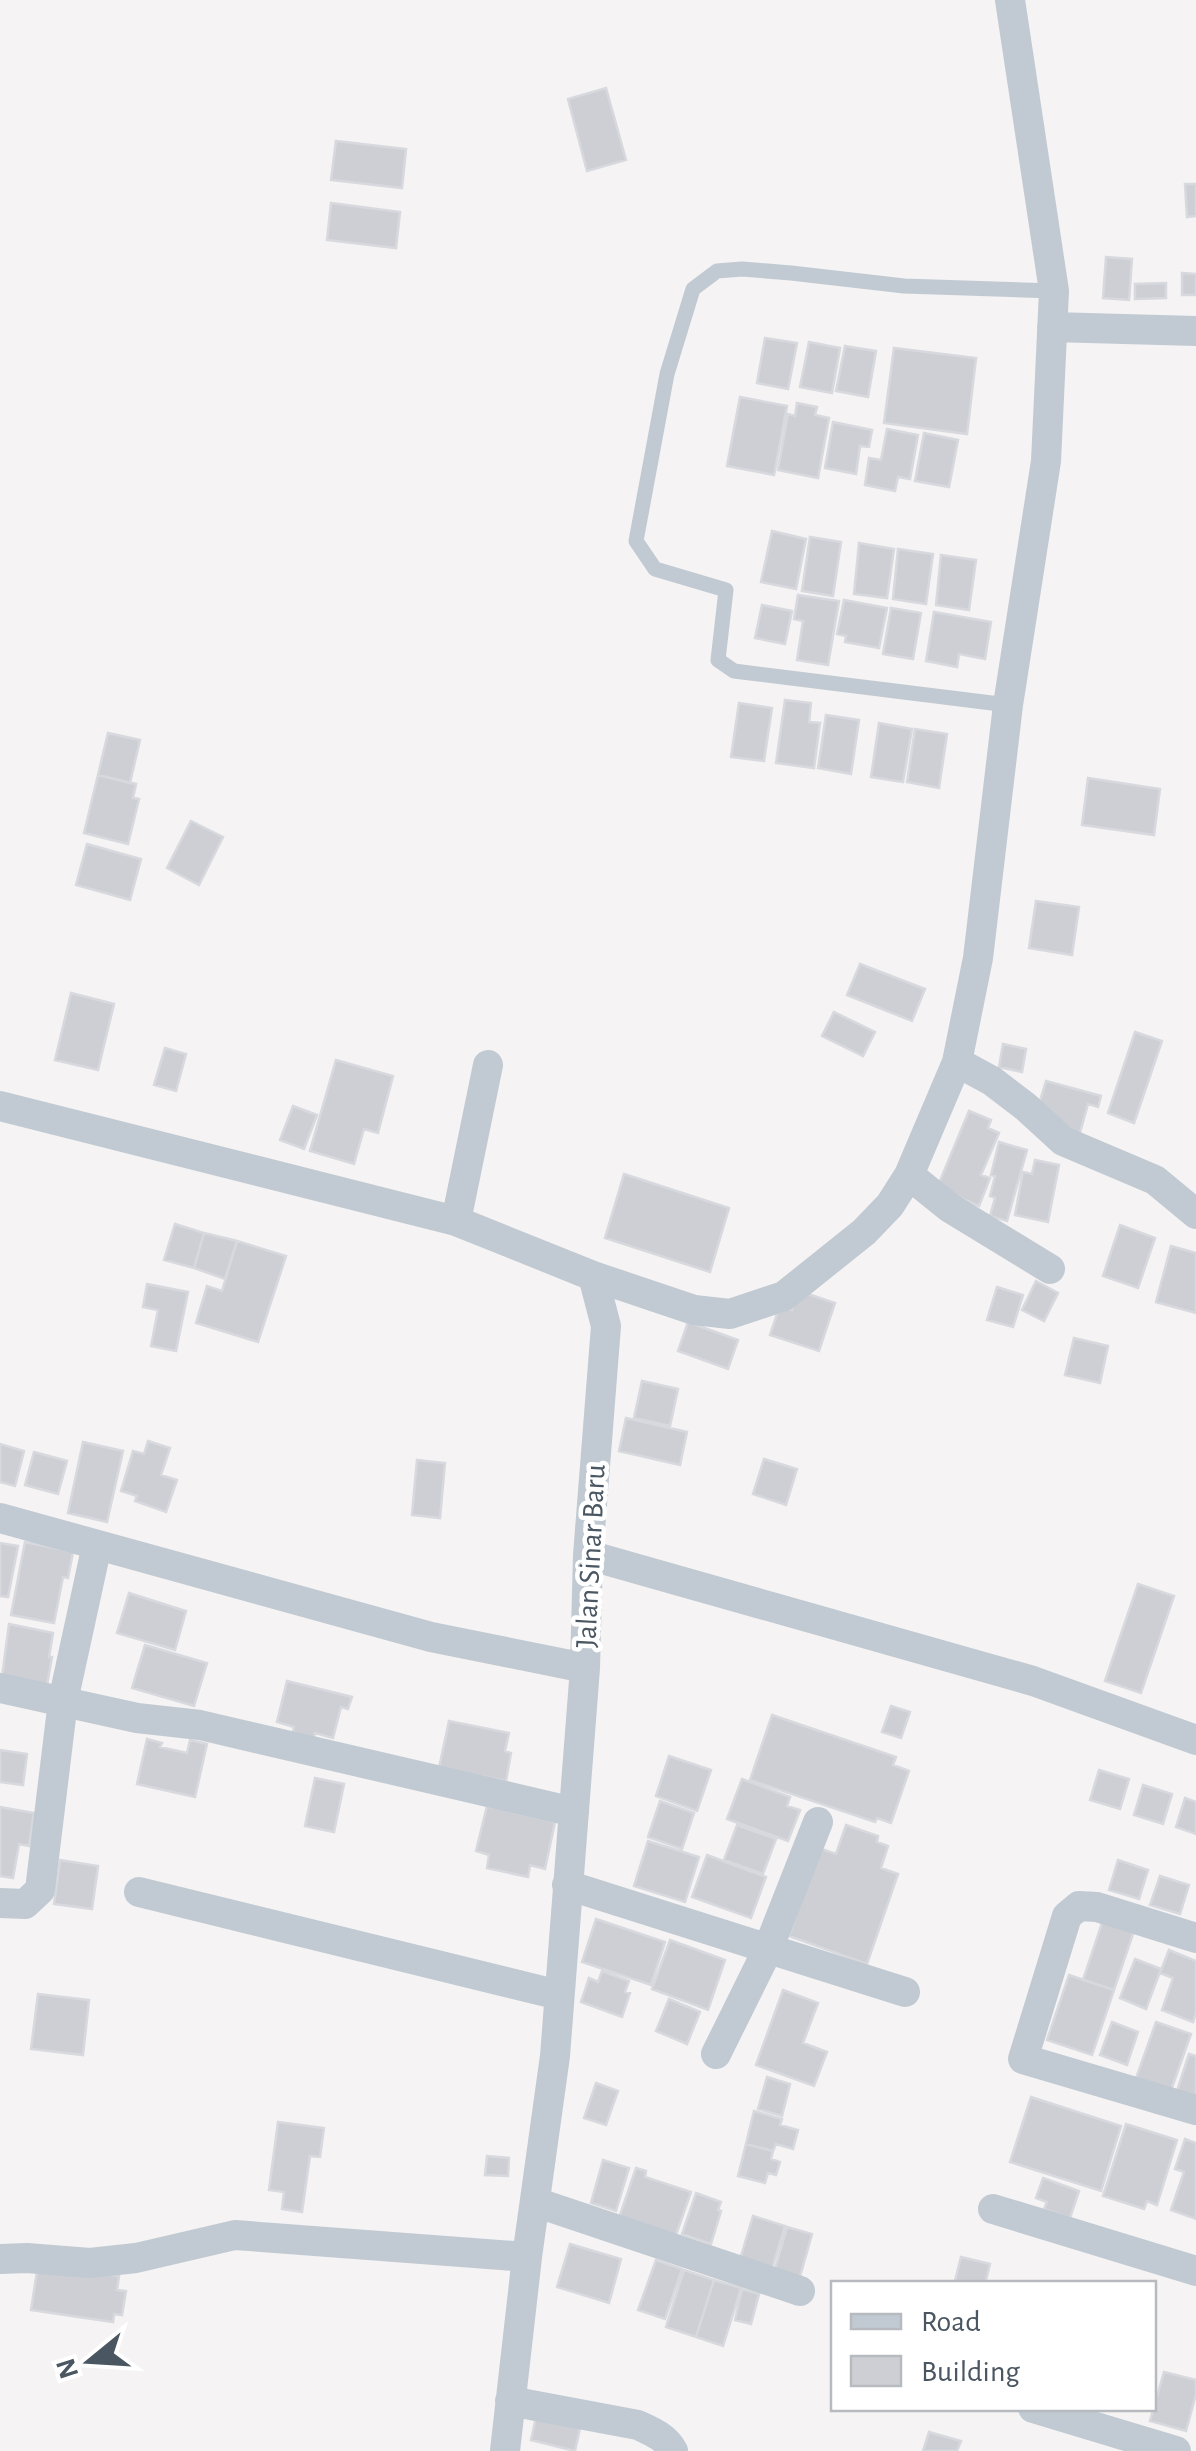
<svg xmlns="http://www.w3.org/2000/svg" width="1196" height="2451" viewBox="0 0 1196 2451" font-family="'Alegreya Sans',sans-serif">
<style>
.building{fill:#cdcfd5;stroke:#d7d9de;stroke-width:2.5}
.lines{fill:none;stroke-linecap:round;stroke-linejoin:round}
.lane{stroke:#c1cad2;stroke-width:15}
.street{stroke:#c1cad2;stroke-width:30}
.labels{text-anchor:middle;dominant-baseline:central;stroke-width:9;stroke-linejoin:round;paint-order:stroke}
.street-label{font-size:30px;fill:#4a5661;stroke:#fff}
</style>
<rect width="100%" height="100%" fill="#f5f3f3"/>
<path class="building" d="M606 88 626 160 587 171 568 99Z
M336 141 406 149 402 188 331 180Z
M1185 184H1196V216L1187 217Z
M331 203 400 212 396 248 327 240Z
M1106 257 1132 259 1129 300 1103 298Z
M1182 273 1196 274V295H1182Z
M1166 283V298L1135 299V284Z
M765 338 797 343 788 389 757 383Z
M809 342 840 348 832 393 800 387Z
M845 346 876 351 868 397 836 391Z
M894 348 976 358 967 434 884 423Z
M740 397 787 406 774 475 727 466Z
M797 403 817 407 815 415 829 418 818 478 778 470 788 414 795 416Z
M833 422 872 430 869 447 860 446 856 474 825 468Z
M887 429 918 435 910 479 898 477 895 491 865 485 869 458 881 460Z
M924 433 958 440 949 487 915 481Z
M772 531 806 539 796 589 761 582Z
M810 537 841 542 833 596 802 591Z
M859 543 894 549 887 598 854 594Z
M898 549 933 554 926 604 893 599Z
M941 555 976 560 969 610 936 605Z
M798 595 839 601 828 665 797 660 803 621 794 619Z
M844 600 887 608 879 648 845 642 846 636 837 634Z
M762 605 792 611 785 644 755 638Z
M891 608 921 613 913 659 883 654Z
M934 612 991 622 985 659 959 654 957 667 926 661Z
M785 700 811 703 809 722 820 723 814 768 776 763Z
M739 703 772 708 764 761 731 757Z
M826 715 859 720 851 774 818 768Z
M879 723 912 729 903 782 871 777Z
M915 729 947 734 939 788 907 782Z
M108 733 140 740 130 783 98 775Z
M98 775 136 784 133 798 139 799 128 844 84 833Z
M1088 778 1160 789 1154 835 1082 825Z
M191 821 223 837 199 885 167 868Z
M87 844 141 859 130 900 76 885Z
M1036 901 1079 907 1072 955 1029 948Z
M860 964 925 989 912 1021 847 995Z
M71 993 114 1004 98 1070 55 1060Z
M834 1012 875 1032 863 1056 822 1036Z
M1135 1032 1162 1041 1134 1123 1108 1113Z
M1003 1044 1026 1049 1022 1072 999 1067Z
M165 1048 186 1054 176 1091 154 1085Z
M336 1060 393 1076 378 1133 364 1129 354 1164 310 1151Z
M1046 1081 1101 1096 1098 1107 1088 1104 1079 1136 1037 1111Z
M293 1106 317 1115 304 1149 280 1140Z
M969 1111 991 1120 988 1128 999 1133 981 1175 990 1178 979 1206 937 1188Z
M999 1142 1027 1150 1007 1221 990 1216 995 1198 990 1196 995 1176 991 1175Z
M1035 1160 1059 1165 1048 1222 1015 1215 1023 1172 1032 1174Z
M624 1174 729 1208 710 1272 605 1238Z
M175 1224 204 1233 194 1268 164 1260Z
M1120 1225 1155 1238 1138 1288 1103 1276Z
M204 1233 237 1241 225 1279 194 1268Z
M237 1241 286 1256 258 1342 196 1323 207 1286 222 1291Z
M1171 1246 1196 1253V1313L1156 1302Z
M1036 1281 1058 1293 1044 1321 1022 1310Z
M147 1284 188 1292 176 1351 151 1346 158 1310 143 1307Z
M997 1287 1023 1295 1013 1327 987 1320Z
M799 1291 835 1303 819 1351 770 1335 780 1305 792 1310Z
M688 1322 738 1340 728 1369 678 1351Z
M1074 1338 1108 1346 1100 1383 1065 1375Z
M642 1381 678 1389 670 1426 634 1418Z
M626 1418 687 1432 680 1465 619 1451Z
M148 1441 170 1448 161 1475 177 1480 166 1512 135 1501 137 1496 121 1491 133 1451 144 1454Z
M83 1442 123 1451 107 1522 68 1513Z
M0 1444 24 1451 15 1486 0 1482Z
M34 1452 67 1461 58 1494 25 1485Z
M764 1459 797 1469 786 1505 753 1494Z
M417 1460 445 1463 440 1518 412 1515Z
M25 1542 73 1552 68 1578 63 1577 54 1623 11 1615Z
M0 1543 18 1546 8 1597 0 1596Z
M1138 1584 1174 1596 1141 1693 1105 1681Z
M129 1593 186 1611 175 1650 117 1633Z
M9 1624 53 1633 49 1657H52L46 1691 2 1677Z
M145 1645 207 1663 194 1706 132 1688Z
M287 1681 352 1697 348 1709 341 1707 333 1738 315 1733 313 1742 292 1737 294 1727 277 1722Z
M891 1706 910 1712 901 1738 882 1732Z
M772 1715 896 1757 893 1765 909 1771 891 1823 877 1818 875 1822 750 1780Z
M449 1721 509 1733 505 1751 511 1753 506 1781 439 1768Z
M147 1739 162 1743 160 1747 187 1753 190 1740 207 1744 195 1797 137 1784Z
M0 1750 27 1754 23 1785 0 1782Z
M669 1756 711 1770 697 1811 656 1796Z
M1099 1770 1129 1779 1120 1809 1090 1800Z
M315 1778 344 1784 334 1832 305 1826Z
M742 1779 790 1797 787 1806 800 1810 788 1841 727 1819Z
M1143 1785 1172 1794 1163 1824 1134 1815Z
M1185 1798 1196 1802V1834L1176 1827Z
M660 1801 694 1813 682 1849 648 1837Z
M487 1806 555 1822 545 1869 530 1865 528 1877 487 1868 489 1855 476 1851Z
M0 1807 34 1813 29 1846 19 1844 13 1878 0 1876Z
M737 1825 776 1839 763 1874 724 1860Z
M846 1825 878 1836 877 1842 888 1846 881 1868 898 1874 867 1964 789 1936 819 1848 836 1854Z
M648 1841 699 1857 685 1902 634 1886Z
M707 1855 766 1877 751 1918 692 1897Z
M60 1860 98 1866 92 1909 54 1904Z
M1118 1860 1148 1870 1139 1899 1109 1890Z
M1160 1876 1189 1885 1180 1914 1150 1905Z
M1105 1914 1136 1925 1114 1990 1083 1980Z
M596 1919 665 1942 651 1985 582 1962Z
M670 1940 725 1960 708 2010 652 1989Z
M1169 1950 1196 1961V2013L1193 2022 1162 2010 1173 1978 1160 1973Z
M1135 1959 1161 1969 1146 2009 1120 1998Z
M602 1971 629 1981 625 1992 630 1993 622 2017 581 2002 589 1978 598 1982Z
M1069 1975 1114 1990 1092 2055 1047 2040Z
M783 1990 818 2003 803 2043 827 2052 814 2086 756 2065Z
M38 1994 89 2000 83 2055 31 2049Z
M669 1999 700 2012 687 2044 656 2031Z
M1112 2022 1138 2032 1127 2065 1100 2055Z
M1156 2022 1191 2034 1169 2096 1134 2084Z
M1189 2054 1196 2056V2097L1177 2091Z
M767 2077 790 2084 782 2116 758 2109Z
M596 2083 618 2091 606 2125 584 2118Z
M1031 2097 1121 2126 1101 2191 1010 2162Z
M754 2111 782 2119 780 2125 798 2130 793 2149 776 2144 773 2151 746 2144Z
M278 2122 324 2128 320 2157 310 2156 302 2212 282 2209 284 2192 269 2190Z
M1126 2124 1177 2140 1157 2205 1147 2201 1144 2209 1103 2196Z
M1185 2139 1196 2143V2219L1171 2210 1184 2172 1175 2169Z
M746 2144 773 2151 771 2159 780 2162 776 2175 768 2173 765 2183 738 2176Z
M487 2156 509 2158 508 2176 485 2175Z
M603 2160 629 2168 616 2211 591 2203Z
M636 2168 646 2171 645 2177 691 2192 675 2238 619 2218Z
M1043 2178 1079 2191 1070 2218 1044 2209 1047 2202 1036 2198Z
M696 2193 721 2202 718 2210 721 2211 711 2244 682 2234Z
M753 2216 785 2226 771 2272 739 2263Z
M787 2227 812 2234 799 2280 774 2273Z
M570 2244 621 2259 609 2303 557 2287Z
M961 2257 990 2264 985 2284H966L955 2281Z
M656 2260 682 2269 665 2319 638 2310Z
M38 2265 119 2276 117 2290 126 2291 122 2315 114 2314 113 2322 31 2310Z
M684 2270 714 2280 696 2337 666 2327Z
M714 2280 741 2288 723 2346 696 2337Z
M742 2289 759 2294 751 2324 735 2320Z
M1164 2372 1196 2380V2394L1186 2431 1150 2421Z
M537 2413 581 2424 575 2451 531 2440Z
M929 2432 961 2441 957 2451H923Z"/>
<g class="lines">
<path class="lane" d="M1008 705 734 671 718 660 726 590 655 569 636 541 667 374 693 289 717 271 742 269 791 273 904 286 1054 291"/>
<path class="street" d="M1052 327 1196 331
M957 1062 992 1081 1026 1107 1063 1141 1155 1180 1196 1214
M0 1106 456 1221 593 1276 606 1326 588 1555 585 1668 555 2056 527 2257 505 2451
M909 1175 957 1062 978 958 1008 705 1046 461 1054 291 1010 0
M456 1221 488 1065
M593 1276 694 1310 730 1314 784 1296 864 1232 890 1205 909 1175 950 1208 1050 1269
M0 1518 431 1637 585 1668
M588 1555 1033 1681 1196 1740
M0 1688 137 1718 200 1725 574 1812
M567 1885 905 1992
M139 1892 559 1995
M0 1903 25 1904 40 1890 63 1701 97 1545
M1196 1938 1097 1907 1079 1906 1067 1916 1023 2059 1196 2110
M716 2054 768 1949 818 1822
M535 2202 800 2291
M993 2209 1196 2271
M0 2259 27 2258 90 2263 136 2258 235 2235 527 2257
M510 2401 638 2425C651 2431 666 2437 673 2451
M1033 2408 1176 2451"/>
</g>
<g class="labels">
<g class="street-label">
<text transform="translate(591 1556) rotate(-87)">Jalan Sinar Baru</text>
</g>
</g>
<rect x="831" y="2281" width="325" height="130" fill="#ffffff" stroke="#b7bbc0" stroke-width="2.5"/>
<rect x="851" y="2314" width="50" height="15" fill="#c1cad2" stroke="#b7bbc0" stroke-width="2.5"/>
<text x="921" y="2331" font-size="30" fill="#4a5661">Road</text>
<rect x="851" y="2356" width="50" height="30" fill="#cdcfd5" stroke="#b7bbc0" stroke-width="2.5"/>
<text x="921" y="2381" font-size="30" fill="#4a5661">Building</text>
<g transform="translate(90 2361) rotate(252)" stroke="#ffffff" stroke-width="8" paint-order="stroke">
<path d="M0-8L18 38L0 25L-18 38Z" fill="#4a5661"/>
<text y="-15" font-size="28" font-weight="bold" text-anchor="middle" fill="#4a5661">N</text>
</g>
</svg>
